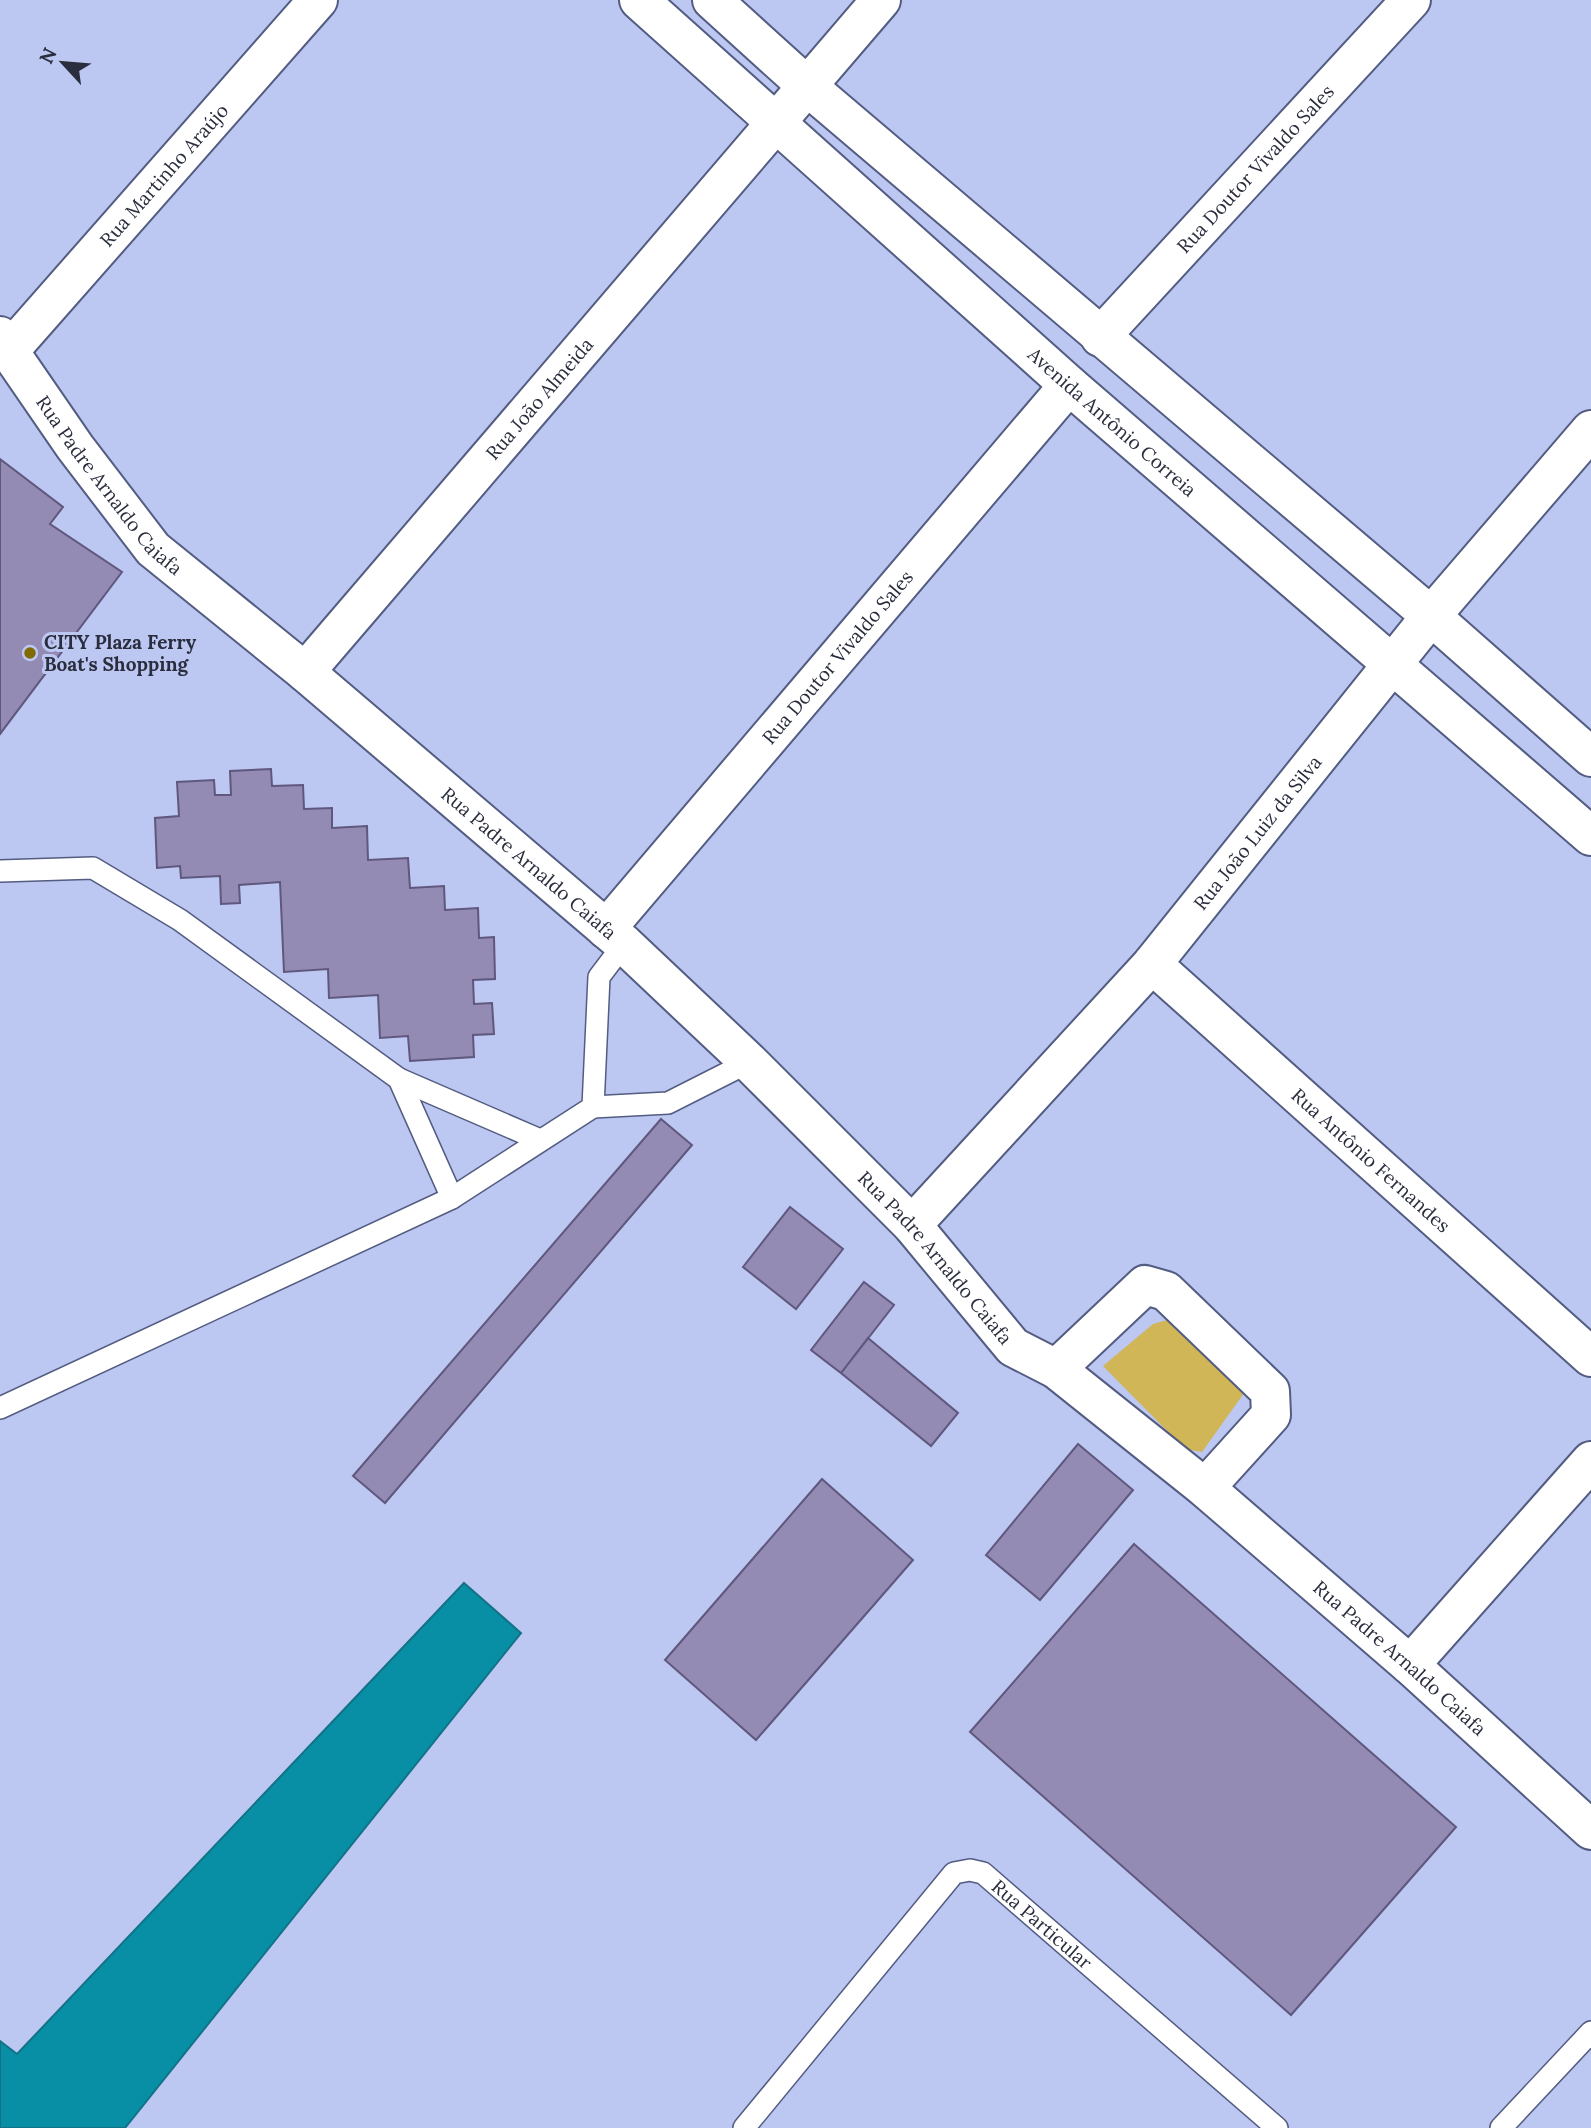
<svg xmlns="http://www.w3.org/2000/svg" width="1591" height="2128" viewBox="0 0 1591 2128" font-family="Lora,serif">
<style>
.green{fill:#d0b656}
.water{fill:#088fa5;stroke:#127286;stroke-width:2}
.building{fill:#938bb4;stroke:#5f577d;stroke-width:2}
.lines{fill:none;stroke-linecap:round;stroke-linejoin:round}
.service-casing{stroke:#535c81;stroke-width:24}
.minor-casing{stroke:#535c81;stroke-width:42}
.tertiary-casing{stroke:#535c81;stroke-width:42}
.service{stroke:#fff;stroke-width:21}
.minor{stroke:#fff;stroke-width:38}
.tertiary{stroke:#fff;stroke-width:38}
.poi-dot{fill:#816a03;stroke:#bcc7f2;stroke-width:2.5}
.labels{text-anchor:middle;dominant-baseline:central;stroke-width:6;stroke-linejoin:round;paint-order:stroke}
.street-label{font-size:19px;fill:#292d3d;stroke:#bcc7f2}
.poi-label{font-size:19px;font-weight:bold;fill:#292d3d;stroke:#bcc7f2;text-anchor:start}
</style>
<rect width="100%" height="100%" fill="#bcc7f2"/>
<path class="green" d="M1174 1318 1247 1389 1202 1452 1185 1449 1103 1366 1153 1324Z"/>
<path class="water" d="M464 1583 521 1633 125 2128H0V2041L17 2054Z"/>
<path class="building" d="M0 459 63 507 50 524 122 572 0 734Z
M271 769 272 786 303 785 304 809 332 808V828L367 826 368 860 408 858 410 888 444 886 445 910 478 908 479 938 494 937 495 979 473 980 474 1004 492 1003 494 1034 473 1035 474 1057 410 1061 408 1036 380 1038 378 995 329 998 328 969 284 972 280 882 239 885 240 903 221 904 220 876 181 878 180 866 157 868 155 818 179 816 177 782 214 780 215 795H231L230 771Z
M661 1119 692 1145 385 1503 353 1476Z
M790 1207 843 1249 796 1309 743 1267Z
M864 1282 894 1305 841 1373 811 1350Z
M868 1338 958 1413 931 1446 841 1373Z
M1078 1444 1133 1490 1040 1600 986 1555Z
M822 1479 913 1560 756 1740 665 1660Z
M1134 1544 1456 1827 1291 2015 970 1732Z"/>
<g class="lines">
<defs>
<g id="service">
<path d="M0 871 93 868 180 920 399 1079 452 1198"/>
<path d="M399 1079 540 1140"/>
<path d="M593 1107 668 1103 749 1062"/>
<path d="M0 1408 452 1198 593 1107 599 977 624 944"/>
<path id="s1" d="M744 2128 954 1873 970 1870 983 1873 1277 2128"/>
<path d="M1501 2128 1591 2032"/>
</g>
<g id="minor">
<path id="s2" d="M1100 337 1411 0"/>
<path id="s3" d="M0 350 9 351 75 447 153 549 305 672 624 944 749 1062 912 1225 1013 1347 1056 1369 1205 1488 1410 1665 1591 1830"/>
<path id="s4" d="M305 672 881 0"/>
<path id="s5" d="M606 929 1069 385"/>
<path id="s6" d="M1152 964 1591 1357"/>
<path id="s7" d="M912 1225 1152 964 1431 616 1591 430"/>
<path d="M1056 1369 1145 1285 1166 1291 1270 1391 1271 1415 1205 1488"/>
<path d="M1410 1665 1591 1461"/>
</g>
<g id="tertiary">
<path id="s8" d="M639 0 1069 385 1591 836"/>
<path d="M712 0 807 86 1431 616 1591 757"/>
<path id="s9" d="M0 336 9 351 318 0"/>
</g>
</defs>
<use href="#service" class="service-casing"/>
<use href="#minor" class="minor-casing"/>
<use href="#tertiary" class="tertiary-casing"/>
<use href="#service" class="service"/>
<use href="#minor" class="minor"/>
<use href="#tertiary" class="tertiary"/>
</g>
<circle class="poi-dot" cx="30" cy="653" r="7"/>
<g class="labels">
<g class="street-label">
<text stroke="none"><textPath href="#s2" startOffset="229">Rua Doutor Vivaldo Sales</textPath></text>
<text stroke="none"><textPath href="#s9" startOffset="252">Rua Martinho Araújo</textPath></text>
<text stroke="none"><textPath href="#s4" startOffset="360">Rua João Almeida</textPath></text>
<text stroke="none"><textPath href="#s8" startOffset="634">Avenida Antônio Correia</textPath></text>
<text stroke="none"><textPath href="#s3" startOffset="177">Rua Padre Arnaldo Caiafa</textPath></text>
<text stroke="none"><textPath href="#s5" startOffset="357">Rua Doutor Vivaldo Sales</textPath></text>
<text stroke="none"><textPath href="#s7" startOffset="523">Rua João Luiz da Silva</textPath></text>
<text stroke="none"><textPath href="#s3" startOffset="744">Rua Padre Arnaldo Caiafa</textPath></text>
<text stroke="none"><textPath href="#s6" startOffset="294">Rua Antônio Fernandes</textPath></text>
<text stroke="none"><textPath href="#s3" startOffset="1311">Rua Padre Arnaldo Caiafa</textPath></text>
<text stroke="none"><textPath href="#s3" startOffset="1927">Rua Padre Arnaldo Caiafa</textPath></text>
<text stroke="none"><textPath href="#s1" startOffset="438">Rua Particular</textPath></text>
</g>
<g class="poi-label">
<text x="44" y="642">CITY Plaza Ferry<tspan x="44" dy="22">Boat's Shopping</tspan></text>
</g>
</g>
<g transform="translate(63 63) rotate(296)" stroke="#bcc7f2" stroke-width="5" paint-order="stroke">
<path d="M0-5L12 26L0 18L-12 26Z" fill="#292d3d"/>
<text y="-10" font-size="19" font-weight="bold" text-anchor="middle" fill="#292d3d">N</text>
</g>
</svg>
